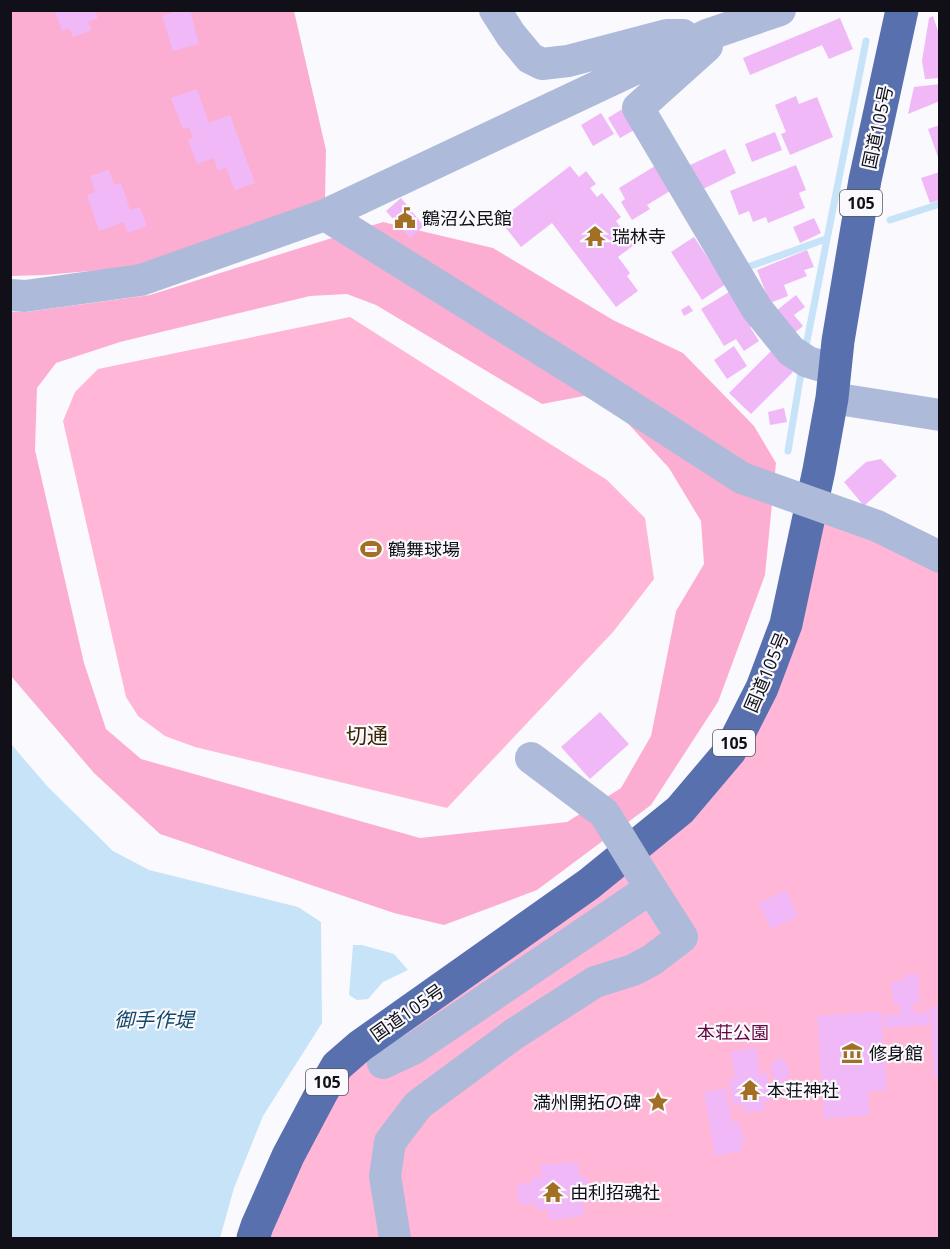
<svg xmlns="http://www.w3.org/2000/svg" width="950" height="1249" viewBox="0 0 950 1249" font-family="'Open Sans','Noto Sans JP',sans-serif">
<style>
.green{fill:#ffb6d7}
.forest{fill:#fcaed2;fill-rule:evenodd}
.water{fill:#c7e3f7}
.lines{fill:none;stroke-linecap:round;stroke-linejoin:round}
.stream{stroke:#c7e3f7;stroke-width:7}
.building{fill:#f0b8f6}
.minor{stroke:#aebad9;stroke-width:32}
.highway{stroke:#5970af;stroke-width:33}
.minor-bridge{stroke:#aebad9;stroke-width:32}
.labels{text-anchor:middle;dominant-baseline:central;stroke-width:4.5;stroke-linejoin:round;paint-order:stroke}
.shield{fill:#faf9fe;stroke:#57555c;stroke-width:1.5}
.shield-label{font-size:16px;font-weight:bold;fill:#110f17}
.street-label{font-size:18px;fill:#110f17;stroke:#faf9fe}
.poi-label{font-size:18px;fill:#110f17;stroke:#faf9fe;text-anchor:start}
.park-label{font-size:18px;fill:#63063f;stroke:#faf9fe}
.water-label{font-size:20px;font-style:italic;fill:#11496a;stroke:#faf9fe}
.quarter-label{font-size:21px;fill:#3c2501;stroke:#faf9fe}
</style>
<rect width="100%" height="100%" fill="#faf9fe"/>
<path class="green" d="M350 317 607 480 645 518 654 579 613 632 447 808 195 747 165 736 138 716 126 697 63 421 75 392 98 369Z
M812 503 939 557V1238H253L322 1092 730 751Z"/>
<path class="forest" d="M10 11H294L326 150 325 199 135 267 45 275 11 276Z
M383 222 493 248 613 320 683 353 754 426 776 463 765 575 718 702 651 805 537 890 444 925 394 913 160 834 94 773 11 676 10 312H26L150 295ZM347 294 376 305 542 404 584 396 612 406 669 468 701 521 704 564 676 611 651 736 621 788 567 822 420 838 141 759 106 729 84 663 35 450 37 388 56 363 120 342 310 296Z"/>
<path class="water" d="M11 744 48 787 113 851 149 870 298 907 321 922 322 1023 263 1116 234 1188 220 1238H11Z
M353 945H362L394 954 408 970 383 982 368 999 357 1000 349 995Z"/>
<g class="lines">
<path class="stream" d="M890 220 940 204
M745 268 826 239
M805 351 866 41
M788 451 802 367"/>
</g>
<path class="building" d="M54 10H95L98 18 88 22 92 30 73 37 69 28 62 31Z
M181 10H190L199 44 173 51 162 16Z
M933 16 940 37V78L925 79 922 61 929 18Z
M840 18 853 49 829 59 822 45 750 75 743 58Z
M940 84V101L908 114 914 87Z
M197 89 209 123 230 115 255 183 235 190 226 168 218 171 214 158 197 164 188 140 193 138 189 127 183 129 171 98Z
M796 96 799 104 817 97 833 137 790 155 781 134 786 132 775 105Z
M624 108 636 129 620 138 608 118Z
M601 113 614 134 593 146 581 125Z
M940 125V160H939L928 129Z
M775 132 782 150 752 162 745 144Z
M725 149 736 173 701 190 690 165Z
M796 165 806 190 799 193 805 208 768 223 766 217 753 222 749 211 739 215 730 191Z
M570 166 579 177 586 171 596 184 590 188 597 197 602 193 621 217 616 221 634 245 618 257 630 273 627 276 638 291 616 307 552 223 521 247 506 228 512 224 506 215Z
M655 166 670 191 647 205 650 209 632 220 621 202 625 199 619 188Z
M109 170 114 185 121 183 130 210 140 207 147 226 128 233 124 222 99 231 87 195 95 192 90 176Z
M940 172V200L930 203 921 178Z
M401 198 424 226 410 238 386 211Z
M814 218 821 233 800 243 793 227Z
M694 237 714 267 718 264 729 282 702 300 671 252Z
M807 250 814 267 804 270 807 276 784 285 788 296 770 303 757 270Z
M734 289 755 323 750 327 759 341 744 351 736 339 724 346 701 309Z
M796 295 805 307 794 315 803 326 793 334 776 311Z
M689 305 693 311 684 316 681 310Z
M734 346 747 366 727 379 714 360Z
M772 350 793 372 751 414 729 393Z
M784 408 787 422 770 425 768 412Z
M881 459 897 476 864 506 844 482 866 462Z
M600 712 629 744 590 779 561 747Z
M786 890 798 917 771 929 758 903Z
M918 974 920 1003H913L914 1013 929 1012 930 1025 884 1028 883 1015 900 1014 899 1004H893L891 982 904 981 903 975Z
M940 1005V1078L934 1077 930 1008Z
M881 1011 887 1090 868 1092 870 1115 824 1119 817 1016Z
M756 1047 760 1075 767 1073 771 1100 764 1101 765 1110 744 1113 743 1104 733 1106 728 1079 735 1078 731 1052Z
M783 1058 784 1062 787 1061 790 1076 786 1077 787 1081 777 1083 776 1079H773L770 1064 775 1063 774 1059Z
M726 1088 732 1122 738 1121 740 1131H743L745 1141 741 1142 742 1151 715 1156 704 1092Z
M578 1162 580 1177H587L590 1201 583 1202 584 1216 549 1220 548 1209 536 1210 535 1203 519 1205 517 1184 533 1182 532 1177 542 1176 540 1165Z"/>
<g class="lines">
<path class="minor" d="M495 10 511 35 530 58 542 64 568 61 667 35H683
M707 46 638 108 757 309 791 351 808 362 835 370
M325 215 588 379 742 478
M10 295 25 296 141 280 325 215 707 35 780 10
M832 398 940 415
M877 526 940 557
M531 758 604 813 616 832
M383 1063 413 1049 651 888
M395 1238 385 1176 390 1142 418 1105 514 1034 595 982 633 970 652 960 682 937 640 871"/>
<path class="highway" d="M253 1238 257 1226 288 1156 322 1092 337 1066 360 1046 589 884 680 810 730 751 762 688 786 624 819 470 832 398 838 341 865 180 902 10"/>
<path class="minor-bridge" d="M742 478 877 526
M616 832 640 871"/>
</g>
<defs>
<symbol id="civic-bare" viewBox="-9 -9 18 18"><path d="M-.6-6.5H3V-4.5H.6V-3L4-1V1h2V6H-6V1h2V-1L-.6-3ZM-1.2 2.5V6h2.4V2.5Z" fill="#a17025" stroke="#faf9fe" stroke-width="2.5" paint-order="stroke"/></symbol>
<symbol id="temple-bare" viewBox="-9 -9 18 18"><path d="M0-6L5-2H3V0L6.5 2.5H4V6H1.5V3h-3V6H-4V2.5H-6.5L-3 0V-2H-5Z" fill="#a17025" stroke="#faf9fe" stroke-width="2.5" paint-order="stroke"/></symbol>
<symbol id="stadium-bare" viewBox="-9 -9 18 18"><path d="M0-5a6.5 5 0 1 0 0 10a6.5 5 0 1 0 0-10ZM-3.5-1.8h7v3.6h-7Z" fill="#a17025" stroke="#faf9fe" stroke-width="2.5" paint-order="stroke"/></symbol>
<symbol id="museum-bare" viewBox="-9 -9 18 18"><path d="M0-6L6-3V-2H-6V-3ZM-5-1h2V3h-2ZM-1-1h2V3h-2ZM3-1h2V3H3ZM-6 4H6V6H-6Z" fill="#a17025" stroke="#faf9fe" stroke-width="2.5" paint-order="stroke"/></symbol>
<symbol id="sight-bare" viewBox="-9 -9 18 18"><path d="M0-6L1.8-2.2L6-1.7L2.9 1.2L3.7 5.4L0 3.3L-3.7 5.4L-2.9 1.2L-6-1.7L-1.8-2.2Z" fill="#a17025" stroke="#faf9fe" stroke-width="2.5" paint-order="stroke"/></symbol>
</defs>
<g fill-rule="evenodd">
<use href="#civic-bare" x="390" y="203" width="30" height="30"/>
<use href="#temple-bare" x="580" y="221" width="30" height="30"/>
<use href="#stadium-bare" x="356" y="534" width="30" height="30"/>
<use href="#museum-bare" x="837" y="1038" width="30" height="30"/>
<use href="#temple-bare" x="735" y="1075" width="30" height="30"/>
<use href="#sight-bare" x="643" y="1087" width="30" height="30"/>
<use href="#temple-bare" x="538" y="1177" width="30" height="30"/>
</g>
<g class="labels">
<g class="shield">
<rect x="840" y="190" width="42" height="26" rx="4.5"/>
<rect x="713" y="730" width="42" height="26" rx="4.5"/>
<rect x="306" y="1069" width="42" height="26" rx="4.5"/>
</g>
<g class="shield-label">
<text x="861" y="203">105</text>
<text x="734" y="743">105</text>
<text x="327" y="1082">105</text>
</g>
<g class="street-label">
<text transform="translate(877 127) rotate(-78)">国道105号</text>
<text transform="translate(766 672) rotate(-67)">国道105号</text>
<text transform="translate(407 1012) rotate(-35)">国道105号</text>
</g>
<g class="poi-label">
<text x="422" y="218">鶴沼公民館</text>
<text x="612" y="236">瑞林寺</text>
<text x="388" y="549">鶴舞球場</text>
<text x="869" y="1053">修身館</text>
<text x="767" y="1090">本荘神社</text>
<text x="641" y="1102" text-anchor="end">満州開拓の碑</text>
<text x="570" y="1192">由利招魂社</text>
</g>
<g class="park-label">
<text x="733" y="1032">本荘公園</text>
</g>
<g class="water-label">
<text x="154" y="1019">御手作堤</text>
</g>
<g class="quarter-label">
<text x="367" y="735">切通</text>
</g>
</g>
<rect width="950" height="1249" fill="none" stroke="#110f17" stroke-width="24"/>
</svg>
